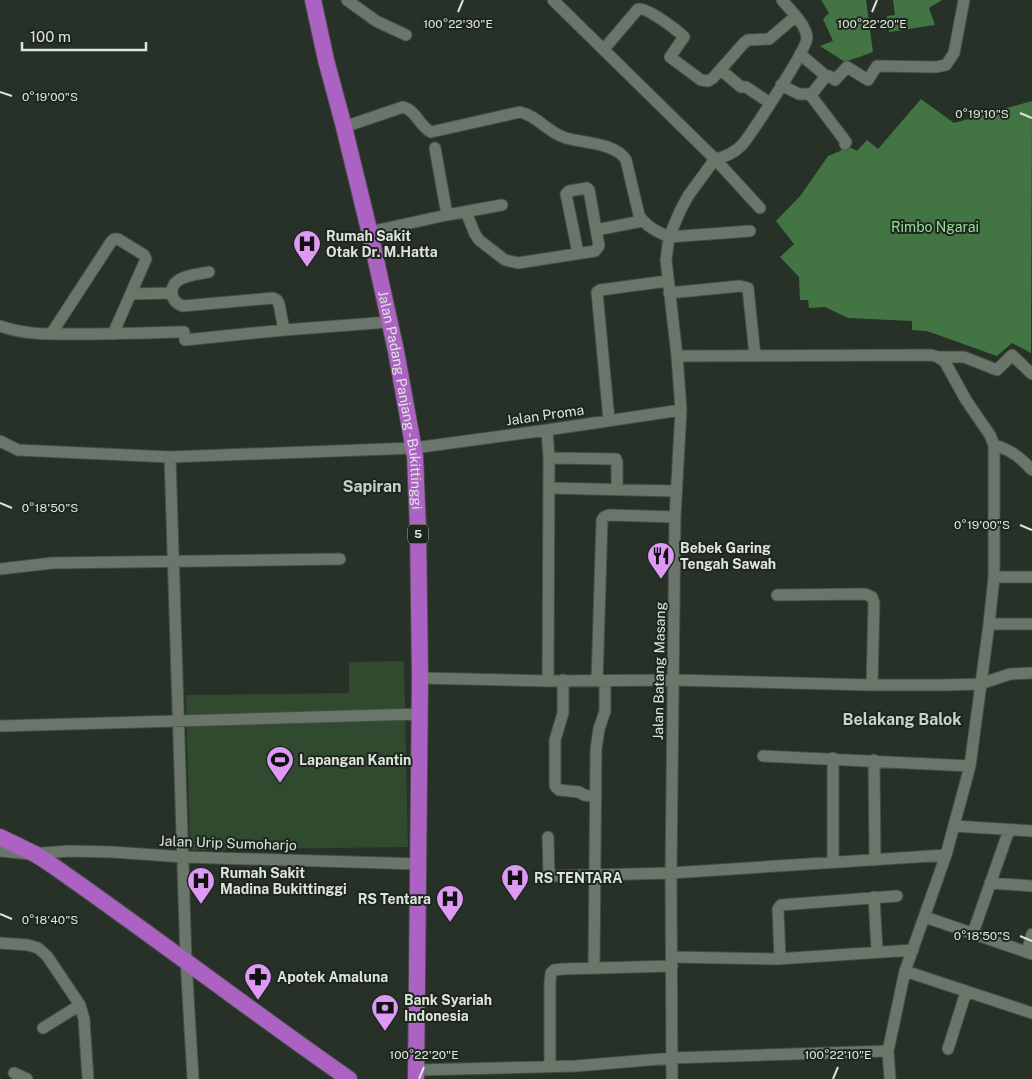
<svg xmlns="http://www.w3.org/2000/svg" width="1032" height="1079" viewBox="0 0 1032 1079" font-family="'Public Sans',sans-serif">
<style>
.green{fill:#2f4a2f}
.forest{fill:#437544}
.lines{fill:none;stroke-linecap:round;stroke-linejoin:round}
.minor-casing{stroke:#464e46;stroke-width:13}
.highway-casing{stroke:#464e46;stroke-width:18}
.minor{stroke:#6b766b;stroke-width:11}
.highway{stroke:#ac62c3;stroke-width:16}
.ticks{fill:none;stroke:#dee5de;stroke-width:2}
.labels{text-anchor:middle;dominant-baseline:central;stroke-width:4;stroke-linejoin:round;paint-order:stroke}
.shield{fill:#1e271e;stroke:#a4aca4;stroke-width:1}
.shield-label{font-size:12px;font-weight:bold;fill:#dee5de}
.park-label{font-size:14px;fill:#96e097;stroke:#1e271e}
.poi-label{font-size:14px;font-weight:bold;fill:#dee5de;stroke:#1e271e;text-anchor:start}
.street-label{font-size:14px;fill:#dee5de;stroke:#1e271e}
.quarter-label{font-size:16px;font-weight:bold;fill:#c6d3c6;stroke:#1e271e}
.ticks-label{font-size:12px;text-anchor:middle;fill:#dee5de;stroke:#1e271e;stroke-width:4;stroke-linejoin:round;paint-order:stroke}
</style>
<rect width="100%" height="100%" fill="#273127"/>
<path class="green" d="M404 661 408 847 190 850 186 695 349 693V662Z"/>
<path class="forest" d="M821 0H866L873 52 845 62 820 46 833 41 823 19 829 13Z
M893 0H942L929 8 935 25 889 32 887 16 895 15Z
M921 99 954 123 1032 101 1031 353 1012 343 997 356 927 331 912 330V321L848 318 825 307 809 308 808 300H800L799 277 780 257 794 244 776 221 801 195 828 156 840 151 846 145 857 151 867 140 878 149Z"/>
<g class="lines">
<defs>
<path id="minor" d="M347 0 376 21 406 35
M553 0 715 159C726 157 734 153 742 145 752 133 807 49 807 38 806 24 790 10 782 0
M604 49 638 9C647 7 677 30 684 37L670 57 701 80 708 81 713 78 744 43 748 40 769 39 796 16
M800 54 826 76
M721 70 741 87H746L770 103
M781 85 799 94H808L812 97 846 142 845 144
M811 95 826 76H829L835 80 847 67 868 80 877 66 936 67 946 65 954 53 964 0
M344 127 403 107C416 110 419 126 431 132L520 112C538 116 548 133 566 138 584 143 616 143 626 160L639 215C645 226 658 232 669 237L750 231
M435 148 447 215
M466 212 475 234 479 240 505 260 518 263 595 251 599 246 589 190 587 188 569 191 566 194 578 253
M596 230 642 221
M369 232 447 215 502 205
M209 272C197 275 170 275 172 294 173 301 177 304 183 306L273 298 277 300 279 304 284 330
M669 293 740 286 748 288 755 356
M131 294 172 293
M0 326C25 335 50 334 76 334 110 334 144 333 177 332H184L185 340 284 330 389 322
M51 334 111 242 114 239H118L144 255 146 259 113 334
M677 356 931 355 938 357 945 362 966 400 990 435 994 445V577L989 624 970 766 946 855 905 971 888 1051 890 1079
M938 357H964L997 370 1012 355 1032 374
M609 420 597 292 600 290 667 281
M547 430 549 458
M0 441 18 450 170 457 414 448 547 430 681 410
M994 445C1011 450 1020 457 1032 470
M170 457 186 960 193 1079
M549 488 676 491
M0 569 52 563 340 559
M994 577H1032
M777 595 865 594 872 597 874 603 872 685
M989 624H1032
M420 678 548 681 674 680 872 685H944L980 684 1010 674 1032 673
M563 680V713L555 740V786L559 790 579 792 584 795 596 797
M548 681 549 458 616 459 617 462V490
M597 681 602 520 604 517 609 515 675 517
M0 726 419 714
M763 756 970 766
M874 760 875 860
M954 826 1032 831
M548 837 549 875 554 876 671 873 946 855
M0 851 30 854 69 851 112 852 184 857 419 864
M833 862V758
M990 883 1032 886
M874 897 877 951
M925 917 1032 954
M973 933 1009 830
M0 943 28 945 38 948 47 956 74 996 80 1005 84 1019 88 1079
M1027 952 1032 934
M672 957 777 959 913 950
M780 958 778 909 781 905 897 896
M594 968 596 749 599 729 605 711V681
M905 971 1032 1013
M43 1028 80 1005
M948 1049 966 992
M550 1066V982L551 973 554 970 563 969 672 966
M416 1070 576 1066 672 1058 888 1051
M14 1073 27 1079
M672 1079 671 873 675 517 681 410 677 356 666 260 669 237 680 211 688 196 715 159 760 208"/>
<g id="highway">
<path id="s1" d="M313 0 326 60 344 127 372 242 396 351 415 456 418 528 420 678 416 1079"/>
<path d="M0 837 35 854 49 863C150 933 248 1009 349 1079"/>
</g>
</defs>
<use href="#minor" class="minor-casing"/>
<use href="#highway" class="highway-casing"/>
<use href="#minor" class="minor"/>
<use href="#highway" class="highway"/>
</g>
<path class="ticks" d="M458 12 463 0M872 12 877 0M0 92 12 96M1020 113 1032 118M0 503 12 508M1020 525 1032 530M0 914 12 919M1020 936 1032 941M419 1079 424 1067M833 1079 838 1067"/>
<defs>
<symbol id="hospital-pin" viewBox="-11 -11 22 30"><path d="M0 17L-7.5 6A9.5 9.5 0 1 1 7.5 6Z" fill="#dd99f3" stroke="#1e271e"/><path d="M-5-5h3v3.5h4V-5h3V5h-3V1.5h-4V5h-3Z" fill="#111"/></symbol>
<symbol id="restaurant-pin" viewBox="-11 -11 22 30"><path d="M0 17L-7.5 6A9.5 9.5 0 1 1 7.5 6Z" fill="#dd99f3" stroke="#1e271e"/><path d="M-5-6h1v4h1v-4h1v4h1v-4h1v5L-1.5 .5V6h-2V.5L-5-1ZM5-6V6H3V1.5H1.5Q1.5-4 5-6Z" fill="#111"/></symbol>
<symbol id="stadium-pin" viewBox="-11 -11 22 30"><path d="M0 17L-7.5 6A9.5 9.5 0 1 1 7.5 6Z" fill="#dd99f3" stroke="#1e271e"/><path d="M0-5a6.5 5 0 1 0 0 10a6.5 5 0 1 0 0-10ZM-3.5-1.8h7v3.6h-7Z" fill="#111"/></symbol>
<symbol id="pharmacy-pin" viewBox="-11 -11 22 30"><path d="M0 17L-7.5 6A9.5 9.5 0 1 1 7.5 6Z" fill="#dd99f3" stroke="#1e271e"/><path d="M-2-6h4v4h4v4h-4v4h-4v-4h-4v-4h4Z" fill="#111"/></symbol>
<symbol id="bank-pin" viewBox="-11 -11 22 30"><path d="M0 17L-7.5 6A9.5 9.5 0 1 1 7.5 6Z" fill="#dd99f3" stroke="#1e271e"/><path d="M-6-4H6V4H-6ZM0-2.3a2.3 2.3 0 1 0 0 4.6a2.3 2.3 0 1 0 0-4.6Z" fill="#111"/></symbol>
</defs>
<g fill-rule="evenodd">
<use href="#hospital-pin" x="291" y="228" width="32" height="43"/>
<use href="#restaurant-pin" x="645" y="540" width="32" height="43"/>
<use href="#stadium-pin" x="264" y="744" width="32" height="43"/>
<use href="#hospital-pin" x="499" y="862" width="32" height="43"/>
<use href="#hospital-pin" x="185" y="865" width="32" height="43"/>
<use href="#hospital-pin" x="434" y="883" width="32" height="43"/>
<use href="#pharmacy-pin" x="242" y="961" width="32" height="43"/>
<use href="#bank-pin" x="369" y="992" width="32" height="43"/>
</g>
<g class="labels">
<rect class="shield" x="408" y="524.5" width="20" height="19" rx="4"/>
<g class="shield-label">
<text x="418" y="534">5</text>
</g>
<g class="park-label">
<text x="935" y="227">Rimbo Ngarai</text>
</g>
<g class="poi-label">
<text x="326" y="236">Rumah Sakit<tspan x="326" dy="16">Otak Dr. M.Hatta</tspan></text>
<text x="680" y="548">Bebek Garing<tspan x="680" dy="16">Tengah Sawah</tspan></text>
<text x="299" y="760">Lapangan Kantin</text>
<text x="220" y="873">Rumah Sakit<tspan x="220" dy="16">Madina Bukittinggi</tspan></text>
<text x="534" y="878">RS TENTARA</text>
<text x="431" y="899" text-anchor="end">RS Tentara</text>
<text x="277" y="977">Apotek Amaluna</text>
<text x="404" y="1000">Bank Syariah<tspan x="404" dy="16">Indonesia</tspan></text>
</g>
<g class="street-label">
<text stroke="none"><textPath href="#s1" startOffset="410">Jalan Padang Panjang - Bukittinggi</textPath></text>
<text transform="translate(545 415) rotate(-8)">Jalan Proma</text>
<text transform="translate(659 671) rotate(-89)">Jalan Batang Masang</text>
<text transform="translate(228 843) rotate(2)">Jalan Urip Sumoharjo</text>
</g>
<g class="quarter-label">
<text x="372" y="486">Sapiran</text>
<text x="902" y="719">Belakang Balok</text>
</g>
</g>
<g class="ticks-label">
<text x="458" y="28">100°22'30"E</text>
<text x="872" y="28">100°22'20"E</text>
<text x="50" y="101">0°19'00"S</text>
<text x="982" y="118">0°19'10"S</text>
<text x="50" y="512">0°18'50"S</text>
<text x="982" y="529">0°19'00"S</text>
<text x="50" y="924">0°18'40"S</text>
<text x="982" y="940">0°18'50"S</text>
<text x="424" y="1059">100°22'20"E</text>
<text x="838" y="1059">100°22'10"E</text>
</g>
<path d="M22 42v8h124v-8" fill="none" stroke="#dee5de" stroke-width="2.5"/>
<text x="30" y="42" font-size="15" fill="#dee5de" stroke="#1e271e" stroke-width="4" paint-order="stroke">100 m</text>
</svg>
